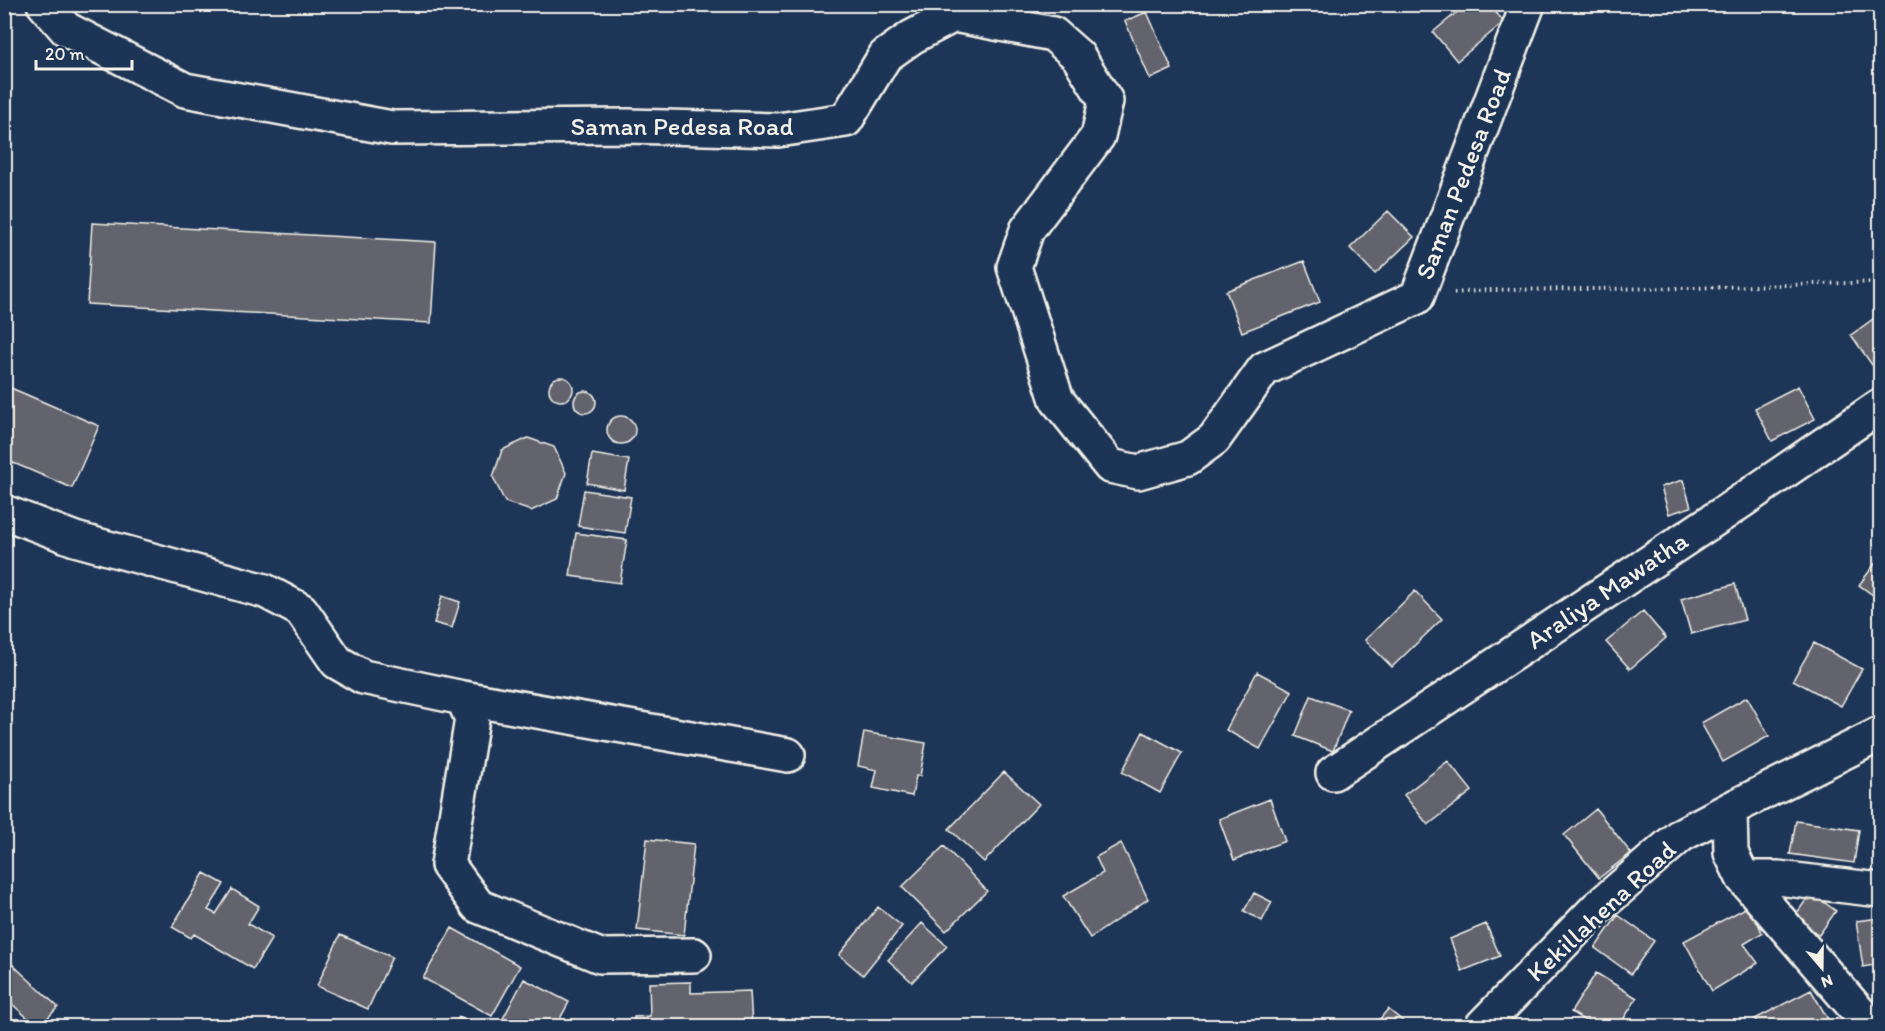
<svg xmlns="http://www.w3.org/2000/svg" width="1885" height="1031" viewBox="0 0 1885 1031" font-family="Itim,sans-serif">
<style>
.building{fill:#64646e;stroke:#f4f1e8;stroke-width:1.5}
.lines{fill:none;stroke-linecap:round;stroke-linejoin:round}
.minor-casing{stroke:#f4f1e8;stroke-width:38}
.path{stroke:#f4f1e8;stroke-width:4;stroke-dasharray:1.5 4.5;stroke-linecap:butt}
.minor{stroke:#1d3557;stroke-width:33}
.labels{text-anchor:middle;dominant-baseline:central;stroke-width:5;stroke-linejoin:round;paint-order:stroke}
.street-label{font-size:26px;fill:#f4f1e8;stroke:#1d3557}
</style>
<rect width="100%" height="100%" fill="#1d3557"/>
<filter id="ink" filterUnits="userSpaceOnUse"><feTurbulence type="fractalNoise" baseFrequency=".0167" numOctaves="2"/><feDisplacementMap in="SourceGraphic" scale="12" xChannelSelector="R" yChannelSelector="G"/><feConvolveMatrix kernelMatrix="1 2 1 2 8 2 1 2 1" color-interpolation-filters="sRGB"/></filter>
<g filter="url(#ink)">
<path class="building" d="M1467 4H1489L1504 22 1457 61 1433 32Z
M1147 12 1172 69 1150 79 1125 21Z
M1388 211 1414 237 1375 274 1350 248Z
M92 223 436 242 431 323 87 304Z
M1304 261 1320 302 1242 332 1226 291Z
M1880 314V359L1872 365 1851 335Z
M549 389a12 12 0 1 1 24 0a12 12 0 1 1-24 0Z
M4 385 99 426 72 488 4 459Z
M1798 386 1815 419 1772 441 1755 408Z
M574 402a11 11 0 1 1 22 0a11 11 0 1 1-22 0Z
M607 430a14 14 0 1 1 28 0a14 14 0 1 1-28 0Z
M528 438 554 447 566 473 557 499 531 511 505 502 493 477 502 450Z
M592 454 629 460 624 490 587 483Z
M1683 480 1691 507 1669 514 1661 487Z
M584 490 631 497 625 533 578 526Z
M576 533 627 540 620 583 570 576Z
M1880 557V600L1859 585Z
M1735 584 1745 620 1691 634 1681 599Z
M1415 591 1442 619 1392 667 1365 640Z
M442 596 460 602 452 628 434 623Z
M1643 611 1666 638 1630 669 1606 642Z
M1814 643 1862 669 1841 706 1793 680Z
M1257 672 1292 691 1260 749 1226 730Z
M1311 696 1349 710 1333 751 1295 736Z
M1747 697 1769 736 1723 762 1701 723Z
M864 732 926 743 920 776H916L912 796 873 788 877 770 858 766Z
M1143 732 1182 753 1160 793 1122 772Z
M1448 761 1472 791 1428 825 1404 795Z
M1004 772 1039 804 984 862 949 829Z
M1270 799 1285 841 1234 860 1219 819Z
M1596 809 1631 853 1599 878 1564 835Z
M1796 821 1859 830 1854 863 1790 854Z
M647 839 694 844 684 935 637 930Z
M1121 843 1148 899 1090 938 1063 896 1103 873 1096 857Z
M944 846 987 891 946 931 902 887Z
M204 873 224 884 208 910 216 914 232 889 259 906 248 924 272 938 253 969 194 934 191 938 172 927Z
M1254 893 1272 902 1262 921 1244 911Z
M1811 893 1836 911 1819 935 1794 917Z
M1751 905 1762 933 1744 944 1758 963 1712 991 1684 941Z
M878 907 902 926 863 975 839 955Z
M1618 915 1654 941 1631 974 1595 948Z
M1880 918V964L1863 967 1856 921Z
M922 923 947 946 912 982 888 960Z
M1486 924 1500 956 1462 971 1450 939Z
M452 928 520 966 492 1016 423 978Z
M340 935 392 957 368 1009 317 986Z
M12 964 58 1007 40 1026H37L4 997V973Z
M1596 973 1637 998 1619 1026H1593L1571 1012Z
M524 979 569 1002 556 1026H499Z
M691 982V993L750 991 752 1026H634V1017L650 1016 649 983Z
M1811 990 1832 1026H1759L1755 1019Z
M1388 1009 1409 1026H1374Z
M459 1017 476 1026H454Z"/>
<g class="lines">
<defs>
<path id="minor" d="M44 4 66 29 185 90 392 128 627 126 778 130 846 120 885 56 912 37 954 15 1053 34 1078 56 1106 101 1098 136 1027 230 1014 267 1057 400 1110 466 1138 472 1188 458 1214 439 1264 369 1417 297 1528 4
M4 512 75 539 265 591 301 610 337 662 363 677 463 698 472 719 448 865 478 906 600 956 694 955
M463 698 788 755
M1333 773 1724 513 1880 406
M1743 878H1778L1880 890
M1482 1026 1597 908 1681 835 1730 809
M1871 1026 1743 878 1731 853 1730 809 1880 734"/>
</defs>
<use href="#minor" class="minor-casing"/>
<path class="path" d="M1454 293 1489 290 1692 288 1880 282"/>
<use href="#minor" class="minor"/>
</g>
</g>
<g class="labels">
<g class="street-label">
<text x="682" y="126">Saman Pedesa Road</text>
<text transform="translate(1463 174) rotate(-69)">Saman Pedesa Road</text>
<text transform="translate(1607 590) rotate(-34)">Araliya Mawatha</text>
<text transform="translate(1601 911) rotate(-43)">Kekillahena Road</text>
</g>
</g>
<rect width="1885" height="1031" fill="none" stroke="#1d3557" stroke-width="24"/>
<rect x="12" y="12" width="1861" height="1007" fill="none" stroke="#f4f1e8" stroke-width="2" filter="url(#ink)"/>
<g transform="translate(1822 968) rotate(160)" stroke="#1d3557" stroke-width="4.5" paint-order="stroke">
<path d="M0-4.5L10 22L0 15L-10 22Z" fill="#f4f1e8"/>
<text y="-9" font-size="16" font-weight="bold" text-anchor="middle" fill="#f4f1e8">N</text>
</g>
<path d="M36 60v9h96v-9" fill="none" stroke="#f4f1e8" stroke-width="3"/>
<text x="45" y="60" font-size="18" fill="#f4f1e8" stroke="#1d3557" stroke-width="4.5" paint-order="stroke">20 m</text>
</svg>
